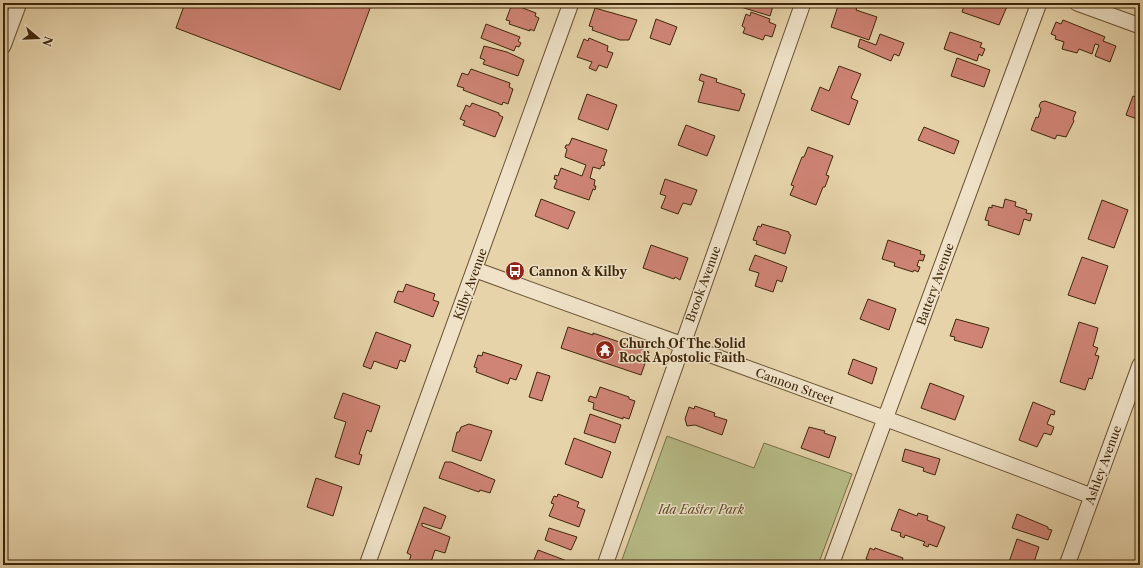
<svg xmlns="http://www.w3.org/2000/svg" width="1143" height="568" viewBox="0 0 1143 568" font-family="'Libre Caslon Text',serif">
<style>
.green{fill:#b7bc87;stroke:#7a7148}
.building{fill:#cf8475;stroke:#3e2609}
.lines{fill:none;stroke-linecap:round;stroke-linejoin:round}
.minor-casing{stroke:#685131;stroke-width:17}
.minor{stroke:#efe2c8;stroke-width:15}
.labels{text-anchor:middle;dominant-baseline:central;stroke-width:3;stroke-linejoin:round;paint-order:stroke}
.poi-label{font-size:12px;font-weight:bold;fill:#3e2609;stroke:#efe2c8;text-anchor:start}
.street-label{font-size:12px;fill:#3e2609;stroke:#efe2c8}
.park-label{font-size:12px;font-style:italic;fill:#5c4c28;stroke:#efe2c8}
</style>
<rect width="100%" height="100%" fill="#e6d3aa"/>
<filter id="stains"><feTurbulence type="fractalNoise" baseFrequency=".005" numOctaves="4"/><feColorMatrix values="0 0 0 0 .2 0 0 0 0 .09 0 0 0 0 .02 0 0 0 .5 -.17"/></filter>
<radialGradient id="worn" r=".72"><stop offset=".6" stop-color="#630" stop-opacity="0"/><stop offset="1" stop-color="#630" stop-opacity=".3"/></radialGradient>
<path class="green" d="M667 436 754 468 764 443 852 474 818 565H620Z"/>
<path class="building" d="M185 3H372L340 90 176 28Z
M728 3H774L770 16Z
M965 3H1004L1008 4 999 25 962 12Z
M512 4 536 13 535 16 539 18 534 31 530 29V31L509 24 510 21 506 20Z
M841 4H858L856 10 877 17 869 40 831 27 838 6 842 8 843 4Z
M595 8 637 20 629 40H620L592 30 593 27 589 26Z
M751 12 770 19 769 22 776 25 772 37 765 35 763 40 743 33 745 28 742 26 746 14 750 16Z
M656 19 677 27 670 45 650 38Z
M1063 20 1103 36 1105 37 1103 41 1116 46 1110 62 1095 56 1099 45 1095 44 1092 54 1079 49 1077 53 1062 49 1064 42 1055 39 1056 36 1051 34 1056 22 1061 24Z
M486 24 520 37 518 41 521 43 519 47 516 46 514 51 481 38Z
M950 32 982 43 980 47 985 49 982 56 979 54 977 61 944 49Z
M880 34 904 43 899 56 894 54 891 61 858 47 860 39 876 45Z
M589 38 608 46 607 51 613 53 607 68 599 65 596 71 589 68 592 62 577 57 584 39 588 41Z
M484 46 507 52 524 60 518 76 483 64 485 60 480 58Z
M957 58 990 70 984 87 951 76Z
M839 66 861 74 851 98 858 101 849 125 811 110 820 87 829 91Z
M471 69 510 83 509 87 513 89 508 104 503 102 502 105 463 90 464 88 457 86 462 73 468 75Z
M701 74 717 79 716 82 741 90V93L745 94 739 111 698 102 704 82 699 80Z
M1140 78V94L1135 92Z
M587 94 617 105 608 130 578 119Z
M1133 96 1140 98V120L1126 115Z
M1045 101 1076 112 1073 119 1074 121 1066 137 1057 135 1055 139 1031 130 1036 117 1038 118 1041 109 1039 106 1041 102Z
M472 103 499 113V115L503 117 495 137 463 125 465 121 460 119 466 105 470 107Z
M686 125 715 136 707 156 678 145Z
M924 127 959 141 954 154 918 140Z
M572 138 607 150 603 161 605 162 604 166 602 165 600 169 593 167 590 178 595 180 594 186H596L595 190 593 189 589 200 554 188 557 180 554 179 555 175 558 176 561 168 582 176 586 165 565 157 567 149 565 148 566 145H569Z
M808 147 833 156 826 175 829 176 825 187H823L816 205 790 195 794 186 791 185 802 157H804Z
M665 179 697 190 691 205 683 203 678 214 661 208 666 196 660 194Z
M541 199 575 212 568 229 535 216Z
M1005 199 1016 202 1015 206 1027 210 1026 213 1032 214 1030 221 1024 219 1019 235 988 225 989 221 985 220 989 207 992 208V205L1003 208Z
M1102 200 1128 210 1114 248 1088 239Z
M762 224 789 232V234L791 235 785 254 756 244 757 241 753 240 758 226 761 227Z
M888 240 921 251 920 254 925 255 923 261 919 260 917 266 920 267 918 272 914 270 913 272 894 266 895 263 882 259Z
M651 245 688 258 680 280 675 277 674 279 643 268Z
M755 255 787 267 782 282 777 280 773 292 755 286 759 273 749 270Z
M1082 257 1108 266 1095 304 1068 295Z
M406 284 435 294 433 300 439 302 433 317 394 302 398 291 403 292Z
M868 299 896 309 889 330 860 319Z
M956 319 989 328 982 348 954 340 955 337 950 336Z
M1079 322 1098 328 1093 346 1098 348 1095 355 1099 356 1092 379 1089 378 1085 390 1060 382Z
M568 327 593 335V333L649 352 641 375 561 348Z
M376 332 411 345 405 362 400 360 397 369 374 361 371 369 363 366Z
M483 352 522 365 516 380 510 378 508 384 476 372 477 368 474 367 478 355 482 356Z
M853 359 877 368 872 384 848 374Z
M537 372 550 376 542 401 529 397Z
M930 383 964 396 955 420 921 408Z
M600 387 629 397V399L635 401 629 419 623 417V419L593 409 594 403 588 401 590 396 596 398Z
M343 393 380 406 371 432 367 430 359 454 362 455 359 465 335 457 346 422 334 418Z
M1033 402 1055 411 1054 415 1051 414 1047 424 1054 427 1051 435 1044 433 1037 447 1019 440Z
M695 406 715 413 714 416 727 420 722 435 695 425 687 426 685 419 689 407 694 409Z
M590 414 621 425 615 443 584 433Z
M469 424 492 431 481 461 452 451 457 432H459L461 427Z
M809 427 825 431 824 433 836 437 829 458 801 448Z
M574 438 611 452 602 478 565 464Z
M905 449 940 459 935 475 923 471 924 468 902 461Z
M445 462H451L495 480 490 493 480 490 479 492 439 478Z
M316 478 342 487 333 516 307 507Z
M558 494 579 502 577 507 585 510 579 527 549 516 554 504 551 503 554 496 557 497Z
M424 507 446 516 441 529 422 523V526L450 537 445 553 435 550 430 565H408L411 555 407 553Z
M899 509 917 516 918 513 928 516 927 520 945 527 937 547 929 544 928 547 923 545 925 542 905 535 904 538 900 536 901 533 891 530Z
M1017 514 1048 527V529L1052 530 1048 540 1012 528Z
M549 528 577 537 571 550 545 540Z
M1017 539 1039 547 1033 565H1008Z
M870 548 874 550 875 548 903 558 901 565H881L866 559Z
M538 550 567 561 566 565H532Z"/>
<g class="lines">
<defs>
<path id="minor" d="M1077 3 1140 26
M3 46 19 3
M476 270C681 345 888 417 1091 496
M367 565 571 3
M605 565 803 3
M831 565 1039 3
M1067 565 1140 365"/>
</defs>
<use href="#minor" class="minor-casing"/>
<use href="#minor" class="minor"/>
</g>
<defs>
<symbol id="bus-disc" viewBox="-11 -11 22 22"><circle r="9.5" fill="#8f2418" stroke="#efe2c8"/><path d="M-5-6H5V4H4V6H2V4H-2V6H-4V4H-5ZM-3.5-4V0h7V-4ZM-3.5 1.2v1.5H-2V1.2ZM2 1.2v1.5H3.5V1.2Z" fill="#fff"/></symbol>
<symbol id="temple-disc" viewBox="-11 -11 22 22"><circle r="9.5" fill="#8f2418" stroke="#efe2c8"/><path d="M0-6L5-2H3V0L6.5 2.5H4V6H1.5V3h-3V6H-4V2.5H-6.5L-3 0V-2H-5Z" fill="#fff"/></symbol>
</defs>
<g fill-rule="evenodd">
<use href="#bus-disc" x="504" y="260" width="22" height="22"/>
<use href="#temple-disc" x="594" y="339" width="22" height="22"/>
</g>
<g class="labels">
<g class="poi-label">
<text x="529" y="271">Cannon &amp; Kilby</text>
<text x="619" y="343">Church Of The Solid<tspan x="619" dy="14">Rock Apostolic Faith</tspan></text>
</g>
<g class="street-label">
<text transform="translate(470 284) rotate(-70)">Kilby Avenue</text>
<text transform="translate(703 284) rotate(-70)">Brook Avenue</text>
<text transform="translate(935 284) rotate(-70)">Battery Avenue</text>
<text transform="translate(795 386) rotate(20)">Cannon Street</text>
<text transform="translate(1103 465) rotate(-70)">Ashley Avenue</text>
</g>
<g class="park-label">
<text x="701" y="509">Ida Easter Park</text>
</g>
</g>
<rect width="1143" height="568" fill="none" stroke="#e6d3aa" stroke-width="16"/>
<rect x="4" y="4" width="1135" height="560" fill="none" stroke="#3e2609" stroke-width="2"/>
<rect x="8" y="8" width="1127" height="552" fill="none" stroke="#3e2609"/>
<g transform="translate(38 38) rotate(109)" stroke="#efe2c8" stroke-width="3" paint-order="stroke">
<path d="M0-3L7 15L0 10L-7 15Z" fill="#3e2609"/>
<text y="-6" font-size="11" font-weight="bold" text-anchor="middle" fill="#3e2609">N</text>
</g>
<rect width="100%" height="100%" filter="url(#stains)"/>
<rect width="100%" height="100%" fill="url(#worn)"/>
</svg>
